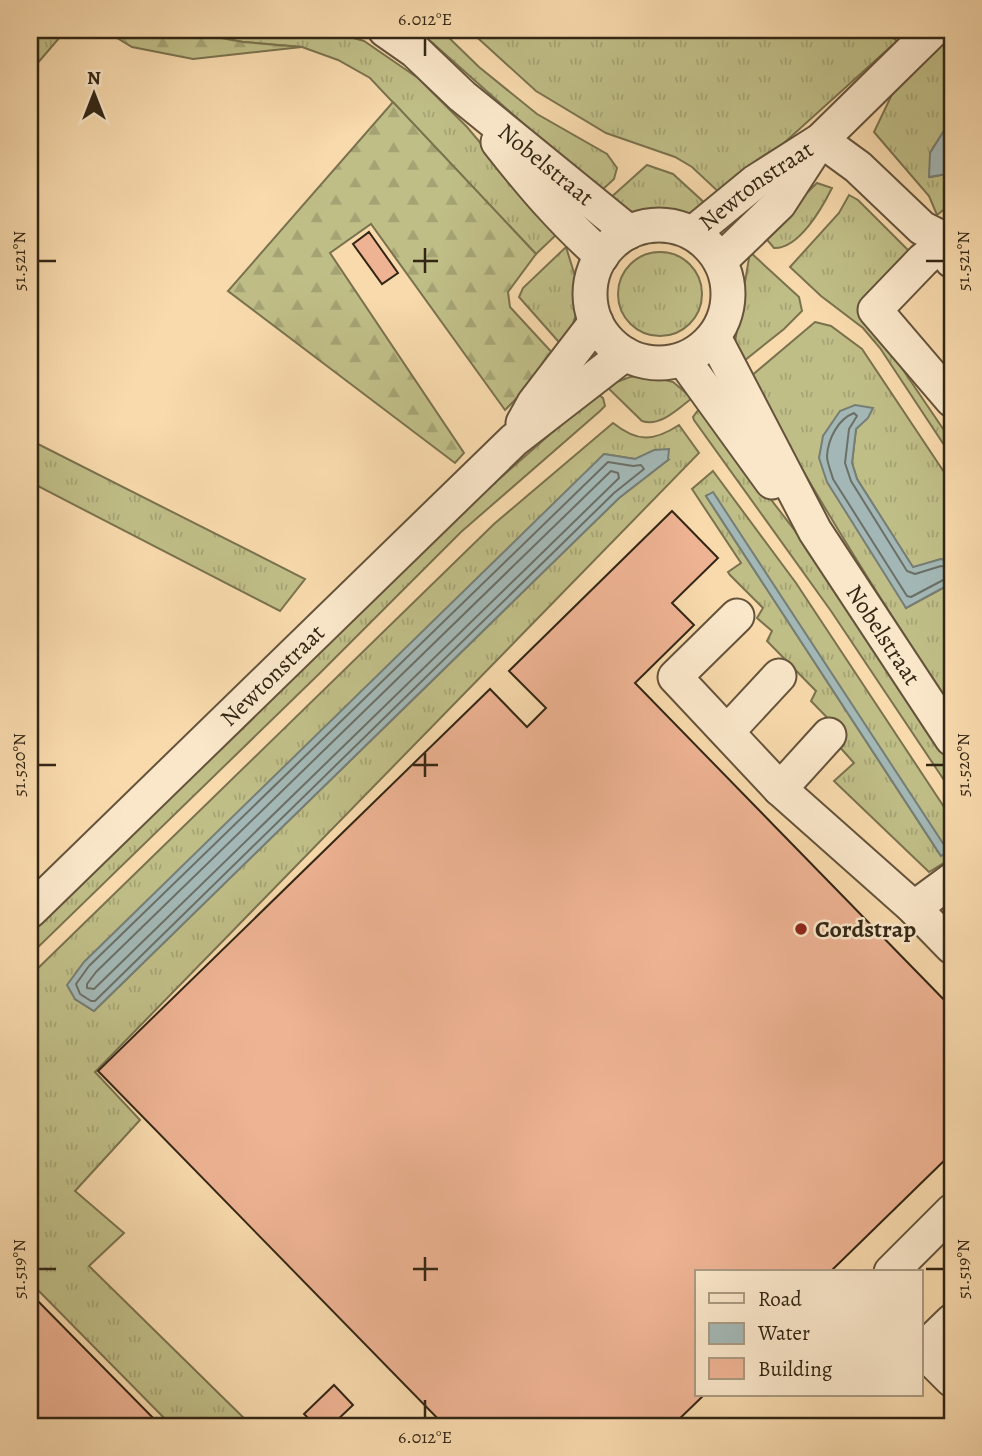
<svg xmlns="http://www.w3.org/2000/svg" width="982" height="1456" viewBox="0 0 982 1456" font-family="Alegreya,serif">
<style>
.grass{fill:url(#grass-tufts);stroke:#7a724e;stroke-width:2;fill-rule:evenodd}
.forest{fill:url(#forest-firs);stroke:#7a724e;stroke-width:2}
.water{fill:#a3b8b6;stroke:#767e76;stroke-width:2}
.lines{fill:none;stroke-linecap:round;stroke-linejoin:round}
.shore{stroke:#6b6f66;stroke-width:2}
.building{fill:#eeb393;stroke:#332615;stroke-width:2}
.minor-casing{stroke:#64533b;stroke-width:37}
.minor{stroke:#fae7ca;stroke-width:33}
.ticks{fill:none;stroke:#332615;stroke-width:2.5}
.poi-dot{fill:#8f2418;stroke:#fae7ca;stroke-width:2.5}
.labels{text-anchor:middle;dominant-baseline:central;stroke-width:5;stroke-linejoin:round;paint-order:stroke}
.street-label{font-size:24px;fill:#332615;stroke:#fae7ca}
.poi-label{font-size:24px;font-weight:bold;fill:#332615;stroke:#fae7ca;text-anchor:start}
.neatline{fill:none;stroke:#332615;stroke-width:2.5}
.ticks-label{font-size:18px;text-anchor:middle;fill:#332615}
</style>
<defs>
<pattern id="grass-tufts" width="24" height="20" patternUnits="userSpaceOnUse" patternTransform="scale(1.75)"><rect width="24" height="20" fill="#c0be87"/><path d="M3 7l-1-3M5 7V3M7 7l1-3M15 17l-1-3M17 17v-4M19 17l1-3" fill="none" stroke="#a5a374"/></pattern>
<pattern id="forest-firs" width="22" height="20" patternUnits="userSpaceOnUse" patternTransform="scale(1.75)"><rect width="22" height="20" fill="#c0be87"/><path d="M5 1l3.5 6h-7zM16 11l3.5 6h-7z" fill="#a5a374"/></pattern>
</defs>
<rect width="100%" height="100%" fill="#f8daad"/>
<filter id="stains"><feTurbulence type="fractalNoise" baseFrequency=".00286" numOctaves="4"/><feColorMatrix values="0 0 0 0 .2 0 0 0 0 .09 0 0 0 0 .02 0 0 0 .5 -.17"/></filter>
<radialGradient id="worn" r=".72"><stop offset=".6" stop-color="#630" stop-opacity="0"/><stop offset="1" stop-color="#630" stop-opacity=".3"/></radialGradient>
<path class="grass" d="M30 30H66L30 72Z
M177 30H325L364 41 418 78 467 127 557 234 536 254 370 78 338 60 302 47 243 42Z
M418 30H441L479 67 537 114 607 154 617 168 614 179 600 192Z
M469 30H882L897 41 724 197 692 167 675 157 606 133 536 91Z
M952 36V118L930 153V177L952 173V212L946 208 937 215 929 196 874 132 896 86Z
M647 165 673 174 708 206 698 213H634L608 200Z
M817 183 832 188C822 208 799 249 774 248L763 235Z
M849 195 858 200 914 256 861 308 952 442V457L880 348 863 328 821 296 790 267 839 213Z
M566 247 575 276 577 311 565 349 519 297 523 288Z
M750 252 799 297 802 311 784 329 740 364 734 348Z
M618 294a42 42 0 1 1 84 0a42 42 0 1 1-84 0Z
M815 322 831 326 862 349 952 484V563L941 559 913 568 857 479 852 463 856 429 867 418 823 436 906 608 952 583V708C880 600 812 491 750 377Z
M645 375 673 382 692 398C678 409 660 427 642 421L606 386 630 377Z
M597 393 603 398 605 406 600 411 461 532 320 673 30 955V932L415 553Z
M699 409 702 410 816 558 952 764V792L831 611 694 420 693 417Z
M613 423C637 442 653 442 679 425L699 453 95 1072 140 1120 75 1191 124 1233 89 1266 252 1426H172L30 1282V976L494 524ZM604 454 635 459 668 460 619 498 94 1011 75 999Z
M30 440 305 579 280 611 30 482Z
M713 471 796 583 952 819V858L929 872 834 781 854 763 838 745 846 737 811 701 816 691 767 641 772 631 757 618 763 608 730 575 728 572 741 563 692 489ZM707 495 941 856 706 496Z"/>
<path class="forest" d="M104 30H177L243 42 302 47 193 59 132 47Z
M393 102 536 254 508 292 510 307 557 358 505 410 371 224 330 253 464 453 455 463 228 291Z"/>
<path class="water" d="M952 118V173L929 177 930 153Z
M855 405 873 408 868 418 856 429 852 463 857 479 913 567 941 559 952 563V583L906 608 827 482 819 458 823 436 840 411Z
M669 449 668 460 619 498 94 1011 75 999 67 985 84 962 604 454 635 459 654 450Z
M713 492 948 851 941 856 706 496Z"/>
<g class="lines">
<path class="shore" d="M608 462 633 466 641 465 644 469 614 493 95 1001H91L80 994 76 984 89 966Z
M611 471 618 473 619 478 94 989 87 988V984L96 972Z
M952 568 941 566 915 574 907 571 851 481 845 463 849 429 857 416 854 413C838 419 828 439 827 456 827 463 831 471 833 479L907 596 911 597 947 578 952 577"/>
</g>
<path class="building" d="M369 232 398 273 382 284 353 244Z
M672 511 718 558 672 603 694 625 635 683 952 1008V1153L830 1272H697V1395H704L672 1426H445L98 1071 490 689 527 727 546 708 509 671Z
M30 1293 161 1426H30Z
M334 1385 353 1405 331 1426H316L304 1414Z"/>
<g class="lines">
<defs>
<g id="minor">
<path id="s1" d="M385 30 415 51 462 96 629 232"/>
<path d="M821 140 858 167 922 228 936 235 952 261"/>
<path d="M498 142C530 183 562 221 602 256"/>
<circle cx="659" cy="294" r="69"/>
<path id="s2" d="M693 233 755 182 821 140 933 30"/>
<path d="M942 244 923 260 875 310 952 400"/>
<path d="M720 261 779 204 814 150"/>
<path id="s3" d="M714 337 815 531 952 739"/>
<path d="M683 359 772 482"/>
<path d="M523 423 534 403 596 322"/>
<path d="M737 616 675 677 780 789 914 908 952 947"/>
<path d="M727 732 779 676"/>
<path d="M780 789 829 735"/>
<path d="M914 908 952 880"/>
<path id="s4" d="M30 911 514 440 625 354"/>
<path d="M891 1272 952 1211"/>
<path d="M921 1349 952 1380"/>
<path d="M922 1350 952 1321"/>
</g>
</defs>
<use href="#minor" class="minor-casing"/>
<use href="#minor" class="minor"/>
</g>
<path class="ticks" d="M425 38V56M425 248V273M38 261H56M413 261H438M926 261H944M425 753V777M38 765H56M413 765H438M926 765H944M425 1257V1281M38 1269H56M413 1269H438M926 1269H944M425 1400V1418"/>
<circle class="poi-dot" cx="801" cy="929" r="7"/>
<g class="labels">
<g class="street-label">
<text stroke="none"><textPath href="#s1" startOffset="210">Nobelstraat</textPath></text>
<text stroke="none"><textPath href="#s2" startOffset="79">Newtonstraat</textPath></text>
<text stroke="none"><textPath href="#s3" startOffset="343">Nobelstraat</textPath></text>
<text stroke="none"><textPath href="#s4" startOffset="338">Newtonstraat</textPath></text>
</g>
<g class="poi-label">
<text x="815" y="929">Cordstrap</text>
</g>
</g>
<rect width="982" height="1456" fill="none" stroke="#f8daad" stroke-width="77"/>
<rect x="695" y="1270" width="228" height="126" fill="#fae7ca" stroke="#aa9a82" stroke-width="2"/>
<rect x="709" y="1293" width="35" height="10" fill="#fae7ca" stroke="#aa9a82" stroke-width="2"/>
<text x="758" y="1306" font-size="21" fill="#332615">Road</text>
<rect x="709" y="1323" width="35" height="21" fill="#a3b8b6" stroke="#aa9a82" stroke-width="2"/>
<text x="758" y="1340" font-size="21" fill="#332615">Water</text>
<rect x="709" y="1358" width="35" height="21" fill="#eeb393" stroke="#aa9a82" stroke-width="2"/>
<text x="758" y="1376" font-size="21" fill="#332615">Building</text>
<g transform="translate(94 94)" stroke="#fae7ca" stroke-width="5" paint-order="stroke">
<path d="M0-5L12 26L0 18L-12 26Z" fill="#332615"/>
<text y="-10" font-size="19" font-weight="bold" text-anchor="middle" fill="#332615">N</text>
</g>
<rect x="38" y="38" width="906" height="1380" class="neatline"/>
<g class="ticks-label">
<text x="425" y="25">6.012°E</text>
<text transform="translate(19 261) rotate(-90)" y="6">51.521°N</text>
<text transform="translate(963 261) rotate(-90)" y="6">51.521°N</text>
<text transform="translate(19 765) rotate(-90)" y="6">51.520°N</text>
<text transform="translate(963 765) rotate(-90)" y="6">51.520°N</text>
<text transform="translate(19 1269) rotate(-90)" y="6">51.519°N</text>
<text transform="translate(963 1269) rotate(-90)" y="6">51.519°N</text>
<text x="425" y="1443">6.012°E</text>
</g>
<rect width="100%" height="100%" filter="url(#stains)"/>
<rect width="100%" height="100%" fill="url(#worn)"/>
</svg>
